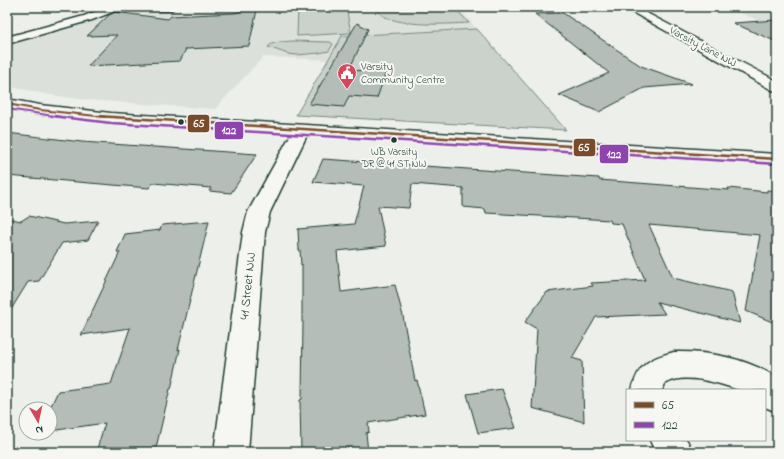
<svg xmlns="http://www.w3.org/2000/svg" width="784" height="459" viewBox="0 0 784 459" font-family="'Indie Flower',sans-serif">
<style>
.built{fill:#dce0db}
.green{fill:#cbd2cc;stroke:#758880}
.building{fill:#b4bdb8;stroke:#1f3d34}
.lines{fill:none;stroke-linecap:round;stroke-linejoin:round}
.minor-casing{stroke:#1f3d34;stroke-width:3}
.minor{fill:#f6f6f2;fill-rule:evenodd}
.bus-1-far1-casing{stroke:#f6f6f2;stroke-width:4}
.bus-1-casing{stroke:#f6f6f2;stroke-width:5}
.bus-2-far1-casing{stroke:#f6f6f2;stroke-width:4}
.bus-2-casing{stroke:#f6f6f2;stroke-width:5}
.bus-1-far1{stroke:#7a4b2a;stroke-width:2}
.bus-1{stroke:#7a4b2a;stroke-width:2.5}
.bus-2-far1{stroke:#8e44ad;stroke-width:2}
.bus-2{stroke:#8e44ad;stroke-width:2.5}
.bus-dot{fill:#1f3d34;stroke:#f6f6f2;stroke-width:1.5}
.labels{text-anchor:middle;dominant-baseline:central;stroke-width:4;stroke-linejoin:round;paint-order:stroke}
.far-bus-label{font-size:10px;fill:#1f3d34;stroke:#f6f6f2}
.far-street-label{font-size:11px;fill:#1f3d34;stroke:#f6f6f2}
.far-poi-label{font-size:11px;fill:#1f3d34;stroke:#f6f6f2;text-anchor:start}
.street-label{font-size:13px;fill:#1f3d34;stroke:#f6f6f2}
.line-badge{stroke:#f6f6f2;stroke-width:1.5}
.badge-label{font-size:11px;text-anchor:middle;font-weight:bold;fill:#fff}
</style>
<rect width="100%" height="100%" fill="#edefea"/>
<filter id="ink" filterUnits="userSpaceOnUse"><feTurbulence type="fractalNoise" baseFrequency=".025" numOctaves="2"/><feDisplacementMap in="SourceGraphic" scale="8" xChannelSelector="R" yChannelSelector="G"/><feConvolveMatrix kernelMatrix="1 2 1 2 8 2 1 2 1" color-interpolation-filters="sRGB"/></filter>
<g filter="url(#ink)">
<path class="built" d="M266 7H457L477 29 342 36 329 60 263 57 215 109 87 100 50 95 7 86V45L95 20 126 15 166 11Z
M726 7H777V28Z"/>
<path class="green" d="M346 7 351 33 297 36 298 8Z
M374 7H454L469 23C448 24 384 29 374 7Z
M477 29 566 130 296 115 342 36Z
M292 41 330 42 333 44 329 51 319 53 297 55 288 54 268 47C273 41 284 42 292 41Z"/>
<path class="building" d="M257 10 249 46 186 49 180 61 88 66 117 35 87 36 109 15 115 12 168 19 171 16 234 13 239 12 240 11Z
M563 13 641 66 692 84 644 88 599 112 559 95 609 73 535 14Z
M777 20V42L733 23Z
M357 23 368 29 349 70 386 72 377 98 349 96 344 107 309 104Z
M7 133 82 142 257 154 231 193 209 191 211 188 153 183 149 188 125 186 7 176Z
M323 159 569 176 599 178V180L729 190 728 188 767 192V190L777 191V324L746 311 760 235 649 225 673 278 732 292 740 323 657 302 665 314 596 317 572 358 582 361 584 422 532 408 537 329 525 322 547 292 593 286 591 283 645 280 622 224 611 223 610 220 486 213 485 209 463 207V188L412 184 409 208 378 206 386 246 337 251 341 292 395 285 403 316 415 381 417 380 425 414 368 423 369 432 366 433 368 452H301L300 400 302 399 303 322H302V264L301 265 300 250H299L298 229 354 224 364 186 313 182Z
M29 216 64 224 98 221 88 240 62 243 39 281 28 282 7 316V218L21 221Z
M209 221 178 350 180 349 171 389H170L155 452H96L105 423 50 431V408L58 391 111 384 130 328 81 335 120 252H117L125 234 160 230 162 225Z
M502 389 516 428 478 433 467 394Z"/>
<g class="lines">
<defs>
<path id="minor" d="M107 7H176L171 10 115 11 92 20 7 44V37L84 16Z
M623 7H635L777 81V91L772 90Z
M7 99 40 105 111 113 777 154V164L307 135 270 212 265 232 248 452H214L243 232 248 212 291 134C196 128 100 126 7 109Z
M674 352C709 351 748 358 777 378V412L765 407V390C757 390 747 392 740 390 720 384 684 371 665 384L662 390H632C638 364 650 358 674 352Z
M650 440H687L692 452H655Z"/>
</defs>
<use href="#minor" class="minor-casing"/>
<use href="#minor" class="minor"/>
<defs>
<path id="bus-1-far1" d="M7 104 40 110 106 117"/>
<path id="bus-1" d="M97 116 777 159"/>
<path id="bus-2-far1" d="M7 109 61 117"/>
<path id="bus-2" d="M52 116 111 123 777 164"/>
</defs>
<use href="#bus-1-far1" class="bus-1-far1-casing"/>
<use href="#bus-1" class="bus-1-casing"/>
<use href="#bus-2-far1" class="bus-2-far1-casing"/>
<use href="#bus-2" class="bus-2-casing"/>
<use href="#bus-1-far1" class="bus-1-far1"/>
<use href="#bus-1" class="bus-1"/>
<use href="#bus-2-far1" class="bus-2-far1"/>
<use href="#bus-2" class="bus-2"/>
</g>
</g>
<defs>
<symbol id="civic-pin" viewBox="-11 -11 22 30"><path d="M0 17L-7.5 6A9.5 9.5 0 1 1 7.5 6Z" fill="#d1495b" stroke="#f6f6f2"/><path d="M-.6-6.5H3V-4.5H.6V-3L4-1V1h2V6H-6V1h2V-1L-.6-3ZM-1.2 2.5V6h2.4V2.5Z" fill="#fff"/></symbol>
</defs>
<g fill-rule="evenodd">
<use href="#civic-pin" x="336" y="62" width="22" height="30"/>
</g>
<g class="bus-dot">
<circle cx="181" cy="122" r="3.5"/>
<circle cx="394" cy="140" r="3.5"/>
</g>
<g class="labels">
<g class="far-bus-label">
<text x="394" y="152">WB Varsity<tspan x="394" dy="12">DR @ 41 ST NW</tspan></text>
</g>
<g class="far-street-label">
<text transform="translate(703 47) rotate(28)">Varsity Lane NW</text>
</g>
<g class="far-poi-label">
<text x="361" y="67">Varsity<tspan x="361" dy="13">Community Centre</tspan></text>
</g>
<g class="street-label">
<text transform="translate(248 286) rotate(-84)">41 Street NW</text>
</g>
</g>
<g class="line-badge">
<rect x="187" y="114" width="23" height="19" rx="4" fill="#7a4b2a"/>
<rect x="214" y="121" width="30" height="19" rx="4" fill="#8e44ad"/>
<rect x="573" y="138" width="23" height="19" rx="4" fill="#7a4b2a"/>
<rect x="599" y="144" width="30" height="20" rx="4" fill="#8e44ad"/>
</g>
<g class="badge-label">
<text x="199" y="127">65</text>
<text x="229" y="134">122</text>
<text x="584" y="151">65</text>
<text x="614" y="158">122</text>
</g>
<rect width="784" height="459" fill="none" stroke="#f6f6f2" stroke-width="24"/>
<rect x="12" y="12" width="760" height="435" fill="none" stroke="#1f3d34" stroke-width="1.5" filter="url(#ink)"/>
<rect x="626" y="389" width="140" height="52" fill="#f6f6f2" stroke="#a0aca6"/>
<rect x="634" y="402" width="20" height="6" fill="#7a4b2a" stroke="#a0aca6"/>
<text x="662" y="409" font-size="12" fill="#1f3d34">65</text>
<rect x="634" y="422" width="20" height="6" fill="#8e44ad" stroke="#a0aca6"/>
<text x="662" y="429" font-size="12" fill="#1f3d34">122</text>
<g transform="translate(38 421) rotate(171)"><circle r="19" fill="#f6f6f2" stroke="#a0aca6"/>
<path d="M0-3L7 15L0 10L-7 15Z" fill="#d1495b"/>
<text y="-6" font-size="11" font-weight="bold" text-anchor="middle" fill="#1f3d34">N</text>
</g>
</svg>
